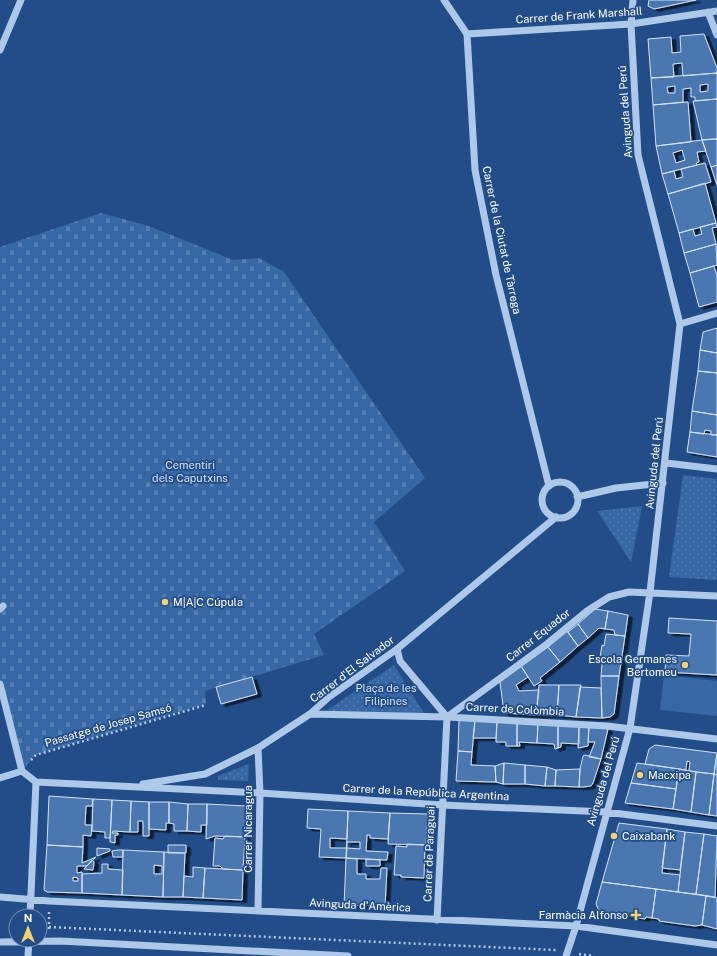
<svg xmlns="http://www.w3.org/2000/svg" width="717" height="956" viewBox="0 0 717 956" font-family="'Public Sans',sans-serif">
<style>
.grass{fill:url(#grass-dots)}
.cemetery{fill:url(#cemetery-stones)}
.pitch{fill:#3767a5}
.building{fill:#4b77b0;stroke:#d2e2f7;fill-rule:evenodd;filter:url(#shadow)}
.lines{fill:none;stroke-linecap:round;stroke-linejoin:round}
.path{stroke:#aec8ea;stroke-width:2.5;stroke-dasharray:2 3;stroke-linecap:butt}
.minor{stroke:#aec8ea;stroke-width:7}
.poi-dot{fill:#f5d171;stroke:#234d88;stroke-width:1.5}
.labels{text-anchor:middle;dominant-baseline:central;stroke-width:3.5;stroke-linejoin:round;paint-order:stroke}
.street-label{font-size:11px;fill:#fff;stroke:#234d88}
.park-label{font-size:11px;fill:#d2e2f7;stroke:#234d88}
.poi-label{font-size:11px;fill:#fff;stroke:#234d88;text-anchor:start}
</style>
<defs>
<pattern id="grass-dots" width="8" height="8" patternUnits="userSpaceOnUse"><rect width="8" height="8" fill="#3767a5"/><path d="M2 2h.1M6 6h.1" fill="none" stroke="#557eb2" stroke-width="1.8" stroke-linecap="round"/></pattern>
<pattern id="cemetery-stones" width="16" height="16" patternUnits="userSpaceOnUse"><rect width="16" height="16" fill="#3767a5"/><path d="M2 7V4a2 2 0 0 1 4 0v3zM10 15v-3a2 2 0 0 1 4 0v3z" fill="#557eb2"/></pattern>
<filter id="shadow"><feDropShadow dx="4.5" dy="2.5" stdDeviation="0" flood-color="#0009"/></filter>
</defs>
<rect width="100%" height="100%" fill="#234d88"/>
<path class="grass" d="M683 475 717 479V580L669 577Z
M642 506 631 562 597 511Z
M394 665 427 718 326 711Z
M249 764 248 781 218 780V776Z"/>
<path class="cemetery" d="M101 213 149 226 233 260 259 258 284 272 425 478 374 522 405 571 314 634 324 655 205 691 206 704 35 755 22 771 0 684V609L3 606 0 601V247Z"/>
<path class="pitch" d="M664 675 717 681V716L660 710Z"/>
<path class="building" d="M649 0H696L654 9 648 6Z
M704 34 717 68V73L683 76 682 63 673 64 674 77 651 78 648 39 671 37 672 53 681 52 680 36Z
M717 73V99L695 101V97H691V88L683 89V102L653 105 651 78ZM708 84V91L700 92V85ZM675 86V93H668L667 87Z
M717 99V139L702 140 693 101Z
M688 102 691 142 656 146 653 105Z
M712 139H717V165L711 167 702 140Z
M702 140 706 151 697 152 699 162 696 163 697 165 662 174 656 146ZM682 150 685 160 676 163 673 153Z
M705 163 711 182 668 194 662 174 674 171 676 179 683 177 681 169Z
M717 165V185L711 167Z
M705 183 716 223 679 233 668 194Z
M716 223 717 227 712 228 716 244 684 253 679 233 693 229 695 236 702 234 700 227Z
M716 244 717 265 690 273 684 253Z
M714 266 717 276V302L699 307 690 273Z
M717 328V353L700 350 703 332Z
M700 350 717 353V373L698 371Z
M698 371 717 373V415L692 411Z
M692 411 717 415V435H711V431L705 430 704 434 690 432Z
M690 432 717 435V457L687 452Z
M595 609 608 611 605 629 599 628 588 638 578 624Z
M608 611 628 615 625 636 615 635 614 630 605 629Z
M669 618 717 621V675L665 672 666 655 689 656 691 634 668 633Z
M578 624 588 638 578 646 568 632Z
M566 630 578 646 560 662 548 647Z
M606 634 625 636 619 676H601L602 664 599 663 602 645 604 646Z
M548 647 560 662 540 678 542 681 534 686 521 666Z
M521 666 528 677 516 685 519 691 539 690 536 715 504 713 500 682Z
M601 676H619L614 714 610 717 602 718Z
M252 677 257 694 221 704 216 687Z
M539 685H559L557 715H536Z
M559 685H581L576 717 557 715Z
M580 687 601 688 602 718 576 717Z
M459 719 475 720 472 752 458 751Z
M475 720 497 721 496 738H473Z
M497 721 517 723V746H506V742H496Z
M517 723H538L537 743 519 742 520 746H517Z
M538 723 558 724V748L555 749 554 744 537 743Z
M558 724 579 725V744L561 743V747L558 748Z
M579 725 589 726 588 746 578 748Z
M589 726 608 729 601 759 589 757 595 742H588Z
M655 745 717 753 714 774 689 771 690 762 687 761 686 770 645 764 649 749Z
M458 751 472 752 471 765 495 766 496 782 456 781Z
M717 753V775L714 774Z
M585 755 601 759 593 783 591 786 583 787H579L580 769 583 756Z
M504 763 525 765V784H503Z
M504 763 503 784 496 782 495 766Z
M637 763 679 769 676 789 631 783Z
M525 765 547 767 545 786 525 784Z
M547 767 556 770 555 786H545Z
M580 769 579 787 555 786 556 770Z
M679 769 696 772 691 812 673 809Z
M696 772 714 774 709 815 691 812Z
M714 774 717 775V816L709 815Z
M631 783 676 789 673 809 625 803Z
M49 796 93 799 92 806H86L85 825H92L91 836 83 835V847L47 845Z
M93 799 112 800 110 838H105V832L92 831Z
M112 800 131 801 130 832 113 831 112 833H118V835H115V843L110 842Z
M131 801 149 802V836H143V821H138V832H130Z
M149 802H169V823H166V830L149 829Z
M169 802 188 804 187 831H174V824L169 823Z
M188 804H207V825H201V832L187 831Z
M207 804 246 806 245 837 215 836 206 839Z
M308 809 348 811 347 839 330 838V848H347L346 858 319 857 321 829 307 828Z
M348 811 390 813 388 839 370 838V835H367L366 851 388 852 387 860 346 858ZM347 842H360V849L347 848Z
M390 813 428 814 426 845 388 844Z
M619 823 667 829 662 873 680 875 678 892 602 882Z
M667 829 685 832 680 870 662 868Z
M685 832 704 834 696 894 678 892Z
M704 834 717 836 715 897 696 894Z
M225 836 245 837 243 870 223 869 220 866H213L215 838 223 839Z
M407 844 425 845 424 878 401 877V875H394L396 846 407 847Z
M47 845 83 847 82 863 96 857 87 866H77V873L82 872V893L47 892 44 890ZM73 877 78 878V881H73Z
M168 845H186V853H168Z
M97 848 110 849V851L97 856Z
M118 850H123V857H113L112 851Z
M123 850 164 852 163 897 122 895ZM154 865 162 866V874H154Z
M164 852 185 853 183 897H163Z
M346 858 357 859V874H366V879H380L381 868H387L385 907 373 905 344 906Z
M366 859 380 860V866H366Z
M92 860 94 862 93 870 84 869Z
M102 864H108V869L123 870 122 895 82 893V874L102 873Z
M193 867 205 868 203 898 183 897 184 876 193 877Z
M205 868 243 870 242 900 203 898Z
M602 882 656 889 652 918 646 917 645 919 599 911 596 904Z
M656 889 706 896 702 925 695 926 659 921V919L652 918Z
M706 896 717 898V929L702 925Z"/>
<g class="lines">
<path class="path" d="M31 760 36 755 206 705
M49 912V929
M49 927 556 950
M579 954 594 956"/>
<path class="minor" d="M444 0 467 34 475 170 496 275 549 486
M708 12 717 35
M467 34 631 24 717 11
M0 50 21 0
M680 324 717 313
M666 463 717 469
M542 500a18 18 0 1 1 36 0a18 18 0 1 1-36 0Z
M577 497 616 488 663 483
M0 609 3 606
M397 649 400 661 447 717
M0 684 22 771
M310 714 447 717 607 726 717 739
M447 717 547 644 587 611 609 597 629 592 717 596
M22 771 36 782 260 793 442 805 606 812 717 826
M0 778 22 771
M143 784 205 774 258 748 310 714 329 697 397 649 556 517
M0 897 49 901 576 926 717 945
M258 910 260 793 258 748
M30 916 36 782
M437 920 447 717
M0 942 60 941 348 956
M28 956 29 940
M566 956 576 926 630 728 650 592 680 324 638 155 631 24 633 0"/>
</g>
<g class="poi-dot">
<circle cx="165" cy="602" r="4"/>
<circle cx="685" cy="665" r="4"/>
<circle cx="640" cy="775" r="4"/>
<circle cx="614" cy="836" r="4"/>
<path d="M634 909h4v4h4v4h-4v4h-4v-4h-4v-4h4z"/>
</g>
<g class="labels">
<g class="street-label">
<text transform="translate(579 15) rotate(-4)">Carrer de Frank Marshall</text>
<text transform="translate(625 112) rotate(-94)">Avinguda del Perú</text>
<text transform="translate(502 240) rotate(78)">Carrer de la Ciutat de Tàrrega</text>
<text transform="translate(654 463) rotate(-84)">Avinguda del Perú</text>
<text transform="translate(538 635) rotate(-38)">Carrer Equador</text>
<text transform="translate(352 669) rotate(-37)">Carrer d'El Salvador</text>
<text transform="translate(515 709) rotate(3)">Carrer de Colòmbia</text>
<text transform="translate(108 725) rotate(-16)">Passatge de Josep Samsó</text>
<text transform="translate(603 781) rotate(-74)">Avinguda del Perú</text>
<text transform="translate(426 792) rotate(3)">Carrer de la República Argentina</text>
<text transform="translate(248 829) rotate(-90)">Carrer Nicaragua</text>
<text transform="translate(429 854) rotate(-88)">Carrer de Paraguai</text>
<text transform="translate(360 905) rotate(3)">Avinguda d'Amèrica</text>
</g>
<g class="park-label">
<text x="190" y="465">Cementiri<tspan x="190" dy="13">dels Caputxins</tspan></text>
<text x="386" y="688">Plaça de les<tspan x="386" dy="13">Filipines</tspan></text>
</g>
<g class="poi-label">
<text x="173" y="602">M|A|C Cúpula</text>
<text x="677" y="659" text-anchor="end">Escola Germanes<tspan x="677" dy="13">Bertomeu</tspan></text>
<text x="648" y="775">Macxipa</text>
<text x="622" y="836">Caixabank</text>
<text x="628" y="915" text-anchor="end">Farmàcia Alfonso</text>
</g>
</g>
<g transform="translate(28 928)"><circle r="19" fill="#234d88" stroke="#7b94b8"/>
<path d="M0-3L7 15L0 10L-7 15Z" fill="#f5d171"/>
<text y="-6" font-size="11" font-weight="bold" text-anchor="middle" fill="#ffffff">N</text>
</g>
</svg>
